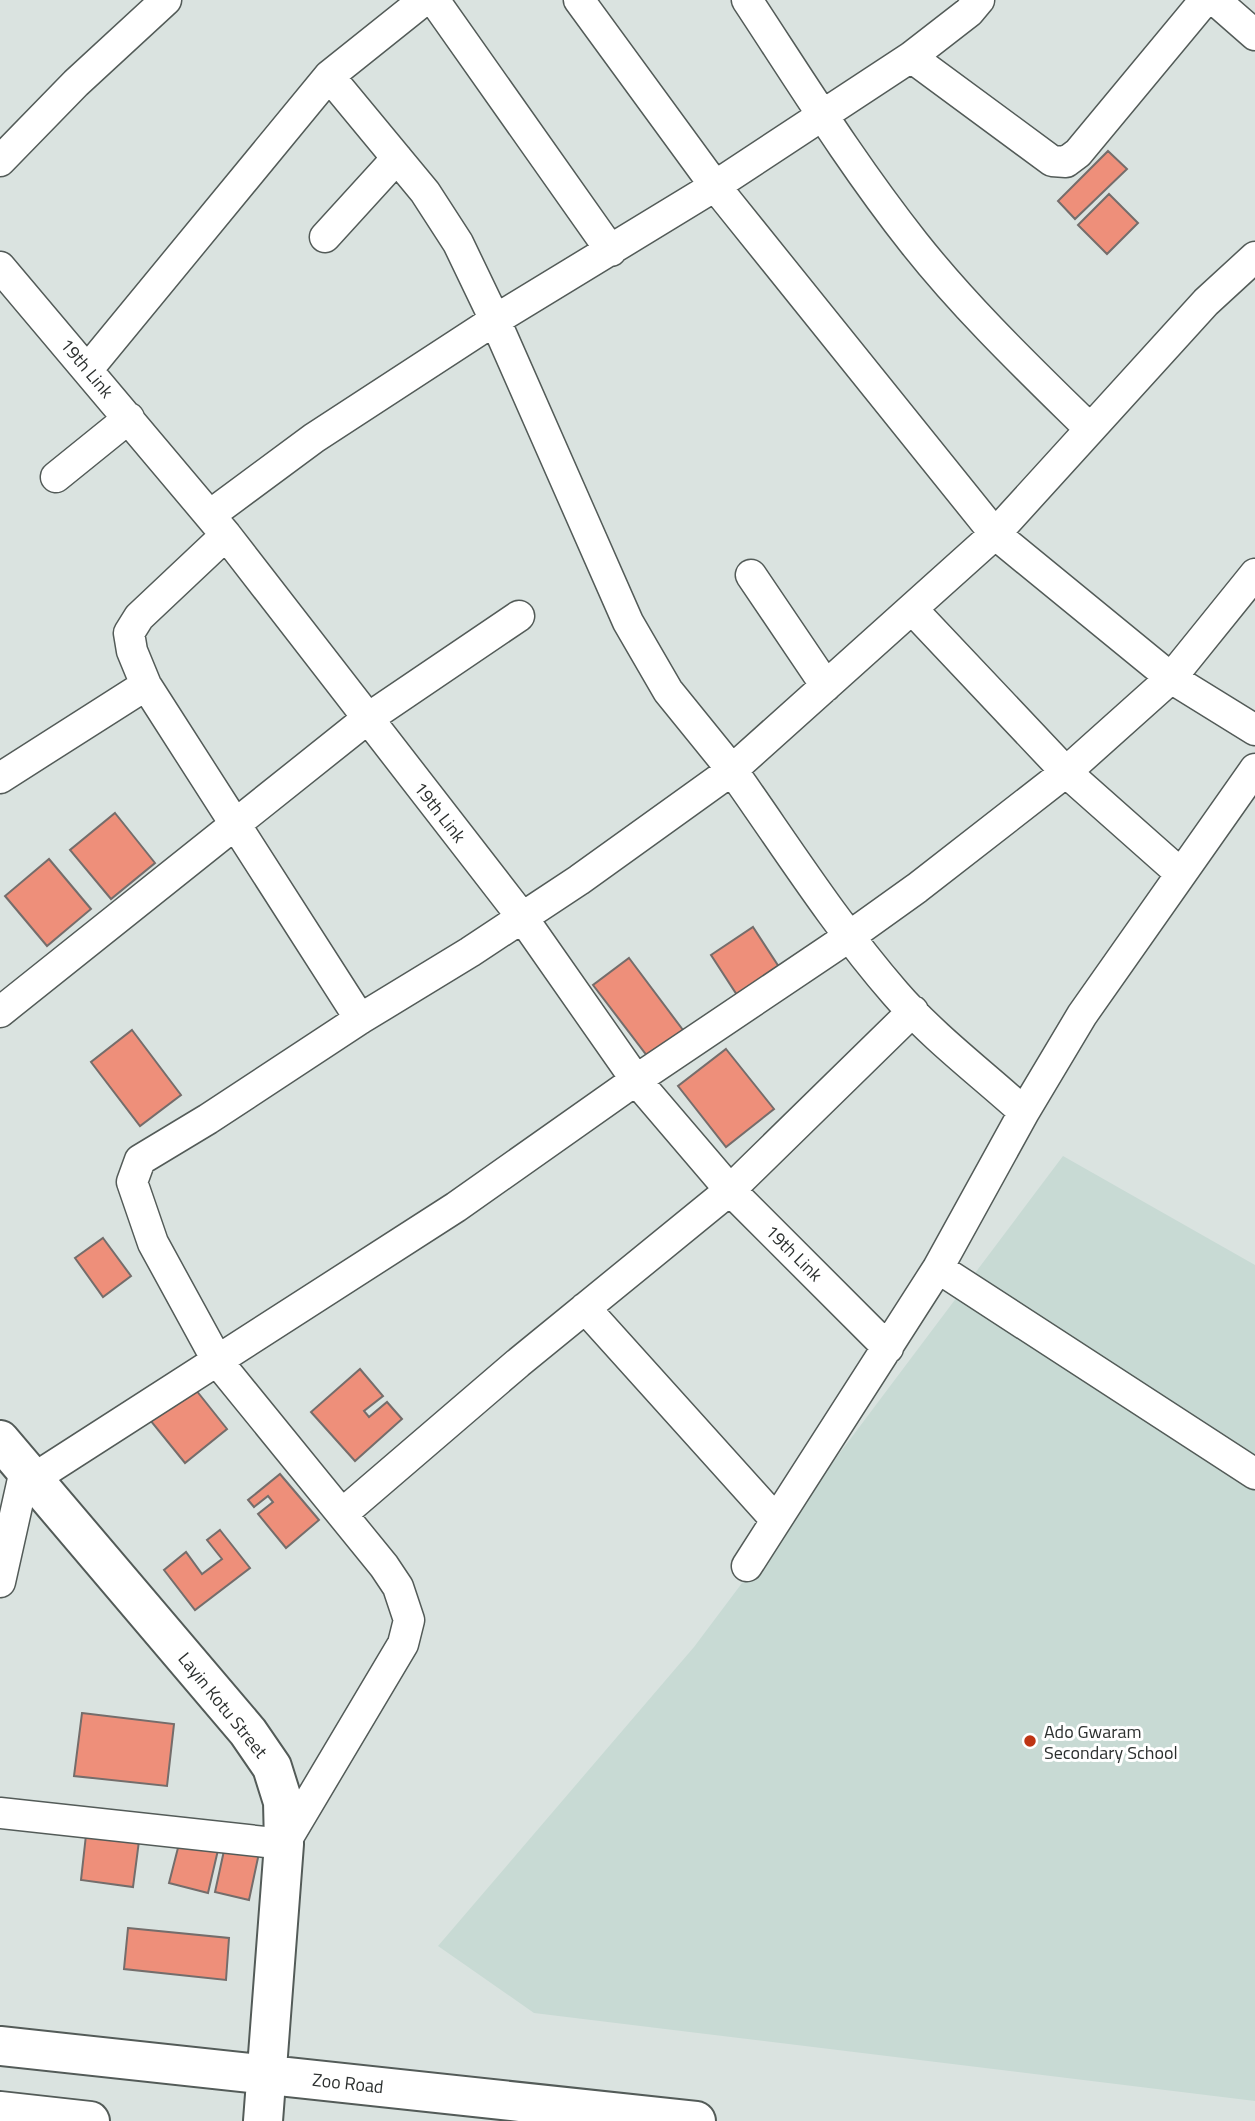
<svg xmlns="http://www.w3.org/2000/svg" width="1255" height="2121" viewBox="0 0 1255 2121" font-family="'Titillium Web',sans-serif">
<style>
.built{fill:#c8dad4}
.building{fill:#ee8f7a;stroke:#746d6b;stroke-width:2}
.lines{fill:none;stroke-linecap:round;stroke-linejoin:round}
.street-casing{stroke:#535b58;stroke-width:33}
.secondary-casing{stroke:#535b58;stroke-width:42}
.street{stroke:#fff;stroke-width:30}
.secondary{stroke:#fff;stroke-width:38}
.poi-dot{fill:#be3413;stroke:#fff;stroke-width:2.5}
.labels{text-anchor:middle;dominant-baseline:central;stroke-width:6;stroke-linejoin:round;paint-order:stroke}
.street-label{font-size:18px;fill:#2c302f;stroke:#fff}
.poi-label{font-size:18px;fill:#2c302f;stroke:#fff;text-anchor:start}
</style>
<rect width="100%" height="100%" fill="#dae3e0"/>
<path class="built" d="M1063 1156 1255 1265V2101L534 2013 438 1946 694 1647Z"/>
<path class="building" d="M1108 151 1127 169 1075 219 1058 201Z
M1109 194 1138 223 1107 254 1078 225Z
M115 813 155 863 111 899 70 850Z
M49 859 91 909 47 946 5 896Z
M753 927 781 970 739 998 711 955Z
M629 958 683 1030 648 1057 593 985Z
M132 1030 181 1095 140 1126 91 1062Z
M726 1049 774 1109 726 1147 678 1086Z
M103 1238 131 1276 103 1297 75 1258Z
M360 1369 383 1396 364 1411 369 1417 387 1402 402 1419 355 1461 311 1412Z
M192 1385 227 1429 185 1463 150 1420Z
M280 1474 319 1520 286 1548 258 1514 273 1502 268 1496 254 1507 248 1500Z
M220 1530 250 1568 195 1610 164 1570 186 1552 202 1574 222 1559 207 1540Z
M82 1713 174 1724 167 1786 74 1776Z
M86 1835 139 1841 133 1887 81 1880Z
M180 1840 218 1850 208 1893 169 1883Z
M225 1846 259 1853 249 1900 215 1892Z
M128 1928 229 1938 226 1980 124 1969Z"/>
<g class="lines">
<defs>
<path id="street" d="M434 0 611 251
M579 0 715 186 911 57 969 12 979 0
M747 0C801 82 853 166 914 243 967 310 1029 369 1090 429
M1215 0 1255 35
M911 57 1052 161 1066 162 1078 153 1205 0
M0 161 76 83 166 0
M715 186 995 534 732 770 668 691 628 622 495 320Z
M325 237 397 158
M1255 257 1206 302 995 534 1171 678 1255 574
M0 267 226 535 522 917 636 1080 730 1190 888 1348
M88 369 329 76 424 0
M56 477 129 418
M210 515 314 438 495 320 458 243 425 192 329 76
M226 535 139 617 129 633 132 651 146 685 360 1019
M751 575 826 686
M912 609 1066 772 1181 874
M0 778 146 685
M0 1012 367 719 519 616
M938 1268 1255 1474
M585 1308 776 1520
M33 1479 456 1207 636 1080 850 936 917 888 1066 772 1171 678 1255 730
M342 1514 518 1363 730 1190 913 1011
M747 1566 938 1268 1024 1112 1082 1015 1255 769
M0 1582 25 1470
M0 1813 284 1844 403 1644 409 1620 398 1587 384 1566 218 1362 153 1243 132 1182 140 1160 208 1119 360 1019 470 952 579 880 732 770C785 845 835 924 895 993 933 1037 981 1073 1024 1112"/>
<path id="secondary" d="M0 1440 248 1732 272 1767 283 1802 284 1844 263 2121
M0 2046 696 2121
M0 2111 90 2121"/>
</defs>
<use href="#street" class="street-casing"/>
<use href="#secondary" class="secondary-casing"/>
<use href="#street" class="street"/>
<use href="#secondary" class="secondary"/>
</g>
<circle class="poi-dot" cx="1030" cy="1741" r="7"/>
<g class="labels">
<g class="street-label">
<text transform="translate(87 368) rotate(50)">19th Link</text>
<text transform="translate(440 812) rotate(52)">19th Link</text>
<text transform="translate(794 1253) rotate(45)">19th Link</text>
<text transform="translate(223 1705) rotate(51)">Layin Kotu Street</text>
<text transform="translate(348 2083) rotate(6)">Zoo Road</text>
</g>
<g class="poi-label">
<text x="1044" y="1731">Ado Gwaram<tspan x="1044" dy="21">Secondary School</tspan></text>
</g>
</g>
</svg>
